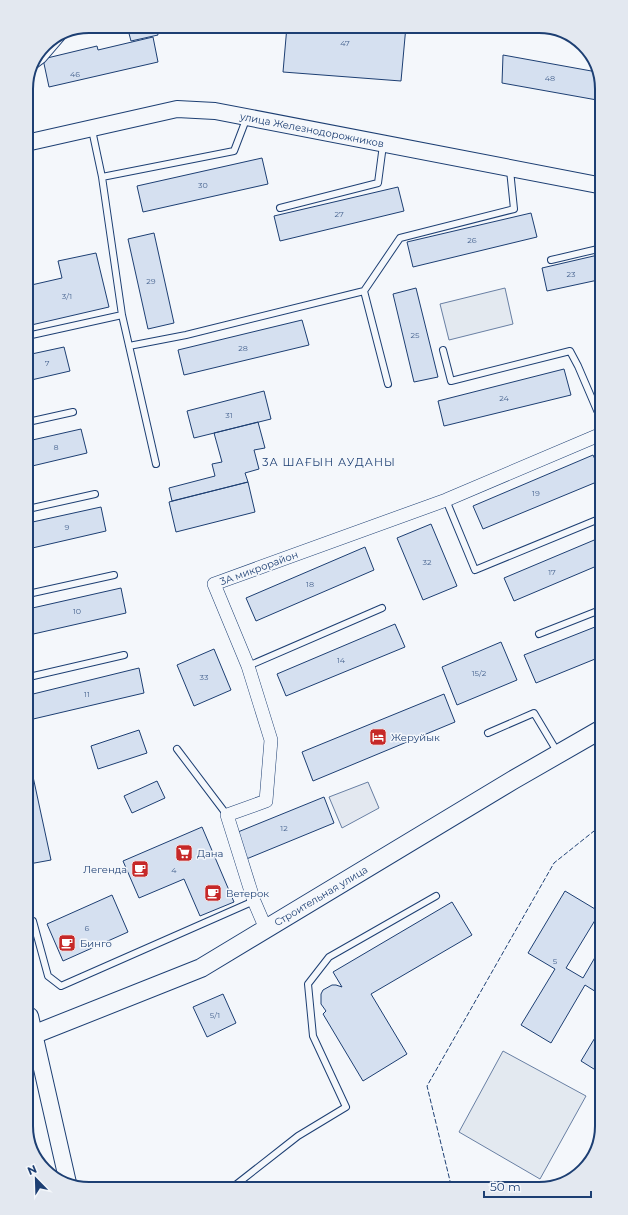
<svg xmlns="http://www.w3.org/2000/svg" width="628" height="1215" viewBox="0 0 628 1215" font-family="Montserrat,sans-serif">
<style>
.green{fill:#e3e9f0;stroke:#687fa3}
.parking{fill:#e3e8f0;stroke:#687fa3}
.building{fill:#d5e0f0;stroke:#1d3f73}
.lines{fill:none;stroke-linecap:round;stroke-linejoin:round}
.service-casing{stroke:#1d3f73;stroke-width:8}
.minor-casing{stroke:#1d3f73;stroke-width:14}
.tertiary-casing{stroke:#1d3f73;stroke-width:18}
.secondary-casing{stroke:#1d3f73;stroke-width:20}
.service{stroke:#f4f7fb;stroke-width:6}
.minor{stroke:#f4f7fb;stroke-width:13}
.tertiary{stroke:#f4f7fb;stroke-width:16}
.secondary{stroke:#f4f7fb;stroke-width:18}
.fence{stroke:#1d3f73;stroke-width:1;stroke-dasharray:5 2;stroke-linecap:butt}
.labels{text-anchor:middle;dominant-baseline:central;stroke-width:3;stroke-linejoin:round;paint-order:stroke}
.number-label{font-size:8px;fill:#4b6792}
.street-label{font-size:10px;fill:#1d3f73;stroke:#f4f7fb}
.poi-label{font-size:10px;fill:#1d3f73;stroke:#f4f7fb;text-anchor:start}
.neighbourhood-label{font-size:11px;letter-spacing:1px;fill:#1d3f73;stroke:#f4f7fb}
.rim{fill:none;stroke:#1d3f73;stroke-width:2}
</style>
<rect width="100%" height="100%" fill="#f4f7fb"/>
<path class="green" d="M505 288 513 324 449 340 440 304Z
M503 1051 586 1096 540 1179 459 1132Z"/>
<path class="parking" d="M368 782 379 808 342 828 329 797Z"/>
<path class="building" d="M127 26H156L158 35 131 41Z
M287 26H406L401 81 283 72Z
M153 37 158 62 49 87 43 59 97 46 98 50Z
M503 55 597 72V100L502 83Z
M262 158 268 184 143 212 137 186Z
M398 187 404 211 280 241 274 216Z
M531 213 537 237 413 267 407 242Z
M154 233 174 323 148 329 128 239Z
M96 253 109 307 27 326V286L62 278 58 261Z
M598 255V280L547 291 542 268Z
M416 288 438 377 414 382 393 294Z
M302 320 309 345 184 375 178 350Z
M64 347 70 371 27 381V355Z
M564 369 571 395 444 426 438 401Z
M264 391 271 419 194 438 187 411Z
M258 422 265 448 254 450 259 469 245 473 248 482 172 501 169 488 215 476 212 464 222 462 214 433Z
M81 429 87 453 28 467V441Z
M593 455 599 468V481L483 529 473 506Z
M248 482 255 512 176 532 169 502Z
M101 507 106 531 28 549V523Z
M431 524 457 586 423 600 397 538Z
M599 538V565L514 601 504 578Z
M365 547 374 570 256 621 246 598Z
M121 588 126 613 29 635 28 609Z
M395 624 405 647 286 696 277 674Z
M600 625V657L536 683 524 655Z
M501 642 517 680 457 705 442 667Z
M214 649 231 690 194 706 177 665Z
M139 668 144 693 29 720V695Z
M444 694 455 722 313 781 302 752Z
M139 730 147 753 98 769 91 746Z
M29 758 51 860 29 864Z
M157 781 165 798 132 813 124 796Z
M324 797 334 823 244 860 233 834Z
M202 827 234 902 200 916 184 879 139 898 123 861Z
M565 891 600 912 566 968 583 978 601 947V995L585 985 551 1043 521 1025 555 969 528 953Z
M112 895 128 932 63 961 47 924Z
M452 902 472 935 371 994 407 1054 363 1081 323 1014 326 1011 321 1004V994L323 990 332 985H336L342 987 333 972Z
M223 994 236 1023 207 1037 193 1007Z
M602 1026V1074L581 1061Z"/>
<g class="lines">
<defs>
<path id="service" d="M35 65 43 59 61 38
M102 177 234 151 247 117
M280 208 378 183 383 145
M551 260 598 249
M364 291 388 384
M122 315 156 464
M27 336 122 315 102 177 92 130
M129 346 186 335 364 291 400 238 514 209 510 170
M443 350 451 381 570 351 578 366 599 415
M28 422 73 412
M446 500 475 570 599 519
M28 509 95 494
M28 594 114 575
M539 634 600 610
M248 666 382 608
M29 677 124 655
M488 733 534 713 558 753
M177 749 227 815
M33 921 48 976 61 986 254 901
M233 1187 298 1136 346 1107 313 1036 308 984 329 957 436 896"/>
<path id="minor" d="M266 929 254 901 227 815 266 801 271 740 248 666 214 584 446 500 599 435"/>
<path id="tertiary" d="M26 143 177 109 215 111 598 185
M30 1016 68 1183"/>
<path id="secondary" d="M30 1036 201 968 513 780 600 730"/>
</defs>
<use href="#service" class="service-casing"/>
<use href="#minor" class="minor-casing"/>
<use href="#tertiary" class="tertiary-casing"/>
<use href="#secondary" class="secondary-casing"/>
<use href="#service" class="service"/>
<use href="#minor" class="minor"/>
<use href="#tertiary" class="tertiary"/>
<use href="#secondary" class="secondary"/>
<path class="fence" d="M451 1185 427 1086 554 863 594 831 601 840"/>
</g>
<defs>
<symbol id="hotel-square" viewBox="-11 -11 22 22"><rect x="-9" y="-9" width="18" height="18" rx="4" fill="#c62828" stroke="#f4f7fb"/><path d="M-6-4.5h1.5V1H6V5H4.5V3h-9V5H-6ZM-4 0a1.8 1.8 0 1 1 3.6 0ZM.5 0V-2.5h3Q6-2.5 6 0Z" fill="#fff"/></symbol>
<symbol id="supermarket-square" viewBox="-11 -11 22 22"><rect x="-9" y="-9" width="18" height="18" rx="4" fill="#c62828" stroke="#f4f7fb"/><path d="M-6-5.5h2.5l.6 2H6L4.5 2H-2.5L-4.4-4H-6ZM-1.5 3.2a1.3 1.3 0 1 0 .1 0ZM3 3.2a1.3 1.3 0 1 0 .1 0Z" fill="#fff"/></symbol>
<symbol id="cafe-square" viewBox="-11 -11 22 22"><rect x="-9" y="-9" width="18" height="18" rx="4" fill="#c62828" stroke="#f4f7fb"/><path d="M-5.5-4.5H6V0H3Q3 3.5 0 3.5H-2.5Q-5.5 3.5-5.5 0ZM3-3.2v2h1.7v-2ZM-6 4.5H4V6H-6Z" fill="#fff"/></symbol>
</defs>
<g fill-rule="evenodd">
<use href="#hotel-square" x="368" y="727" width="20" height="20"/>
<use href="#supermarket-square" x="174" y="843" width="20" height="20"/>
<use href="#cafe-square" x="130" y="859" width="20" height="20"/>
<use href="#cafe-square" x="203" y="883" width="20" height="20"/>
<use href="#cafe-square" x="57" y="933" width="20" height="20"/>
</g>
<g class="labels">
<g class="number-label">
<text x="345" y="43">47</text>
<text x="75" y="74">46</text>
<text x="550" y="78">48</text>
<text x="203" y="185">30</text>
<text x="339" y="214">27</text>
<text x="472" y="240">26</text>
<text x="571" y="274">23</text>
<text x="151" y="281">29</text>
<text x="67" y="296">3/1</text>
<text x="415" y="335">25</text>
<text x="243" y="348">28</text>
<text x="47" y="363">7</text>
<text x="504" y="398">24</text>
<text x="229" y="415">31</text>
<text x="56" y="447">8</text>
<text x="536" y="493">19</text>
<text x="67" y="527">9</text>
<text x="427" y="562">32</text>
<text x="552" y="572">17</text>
<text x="310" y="584">18</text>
<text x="77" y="611">10</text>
<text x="341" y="660">14</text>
<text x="479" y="673">15/2</text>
<text x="204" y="677">33</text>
<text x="87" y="694">11</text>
<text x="284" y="828">12</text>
<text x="174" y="870">4</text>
<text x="87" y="928">6</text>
<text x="555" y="961">5</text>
<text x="215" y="1015">5/1</text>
</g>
<g class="street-label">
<text transform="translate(312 130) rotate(11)">улица Железнодорожников</text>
<text transform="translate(259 568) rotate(-20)">3А микрорайон</text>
<text transform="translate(321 896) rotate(-31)">Строительная улица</text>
</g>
<g class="poi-label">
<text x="391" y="737">Жеруйык</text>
<text x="197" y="853">Дана</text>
<text x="127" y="869" text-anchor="end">Легенда</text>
<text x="226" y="893">Ветерок</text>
<text x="80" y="943">Бинго</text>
</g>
<g class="neighbourhood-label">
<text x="329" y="462">3А ШАҒЫН АУДАНЫ</text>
</g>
</g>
<path d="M0 0H628V1215H0ZM89 33H539A56 56 0 0 1 595 89V1126A56 56 0 0 1 539 1182H89A56 56 0 0 1 33 1126V89A56 56 0 0 1 89 33Z" fill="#e3e8f0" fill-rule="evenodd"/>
<path class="rim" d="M89 33H539A56 56 0 0 1 595 89V1126A56 56 0 0 1 539 1182H89A56 56 0 0 1 33 1126V89A56 56 0 0 1 89 33Z"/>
<g transform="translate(36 1179) rotate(337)" stroke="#f4f7fb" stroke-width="3" paint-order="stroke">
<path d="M0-3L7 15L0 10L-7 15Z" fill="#1d3f73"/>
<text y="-6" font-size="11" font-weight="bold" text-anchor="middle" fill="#1d3f73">N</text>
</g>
<path d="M484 1191v6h107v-6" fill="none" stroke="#1d3f73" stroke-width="2"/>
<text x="490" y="1191" font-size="12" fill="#1d3f73" stroke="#f4f7fb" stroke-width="3" paint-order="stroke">50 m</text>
</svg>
